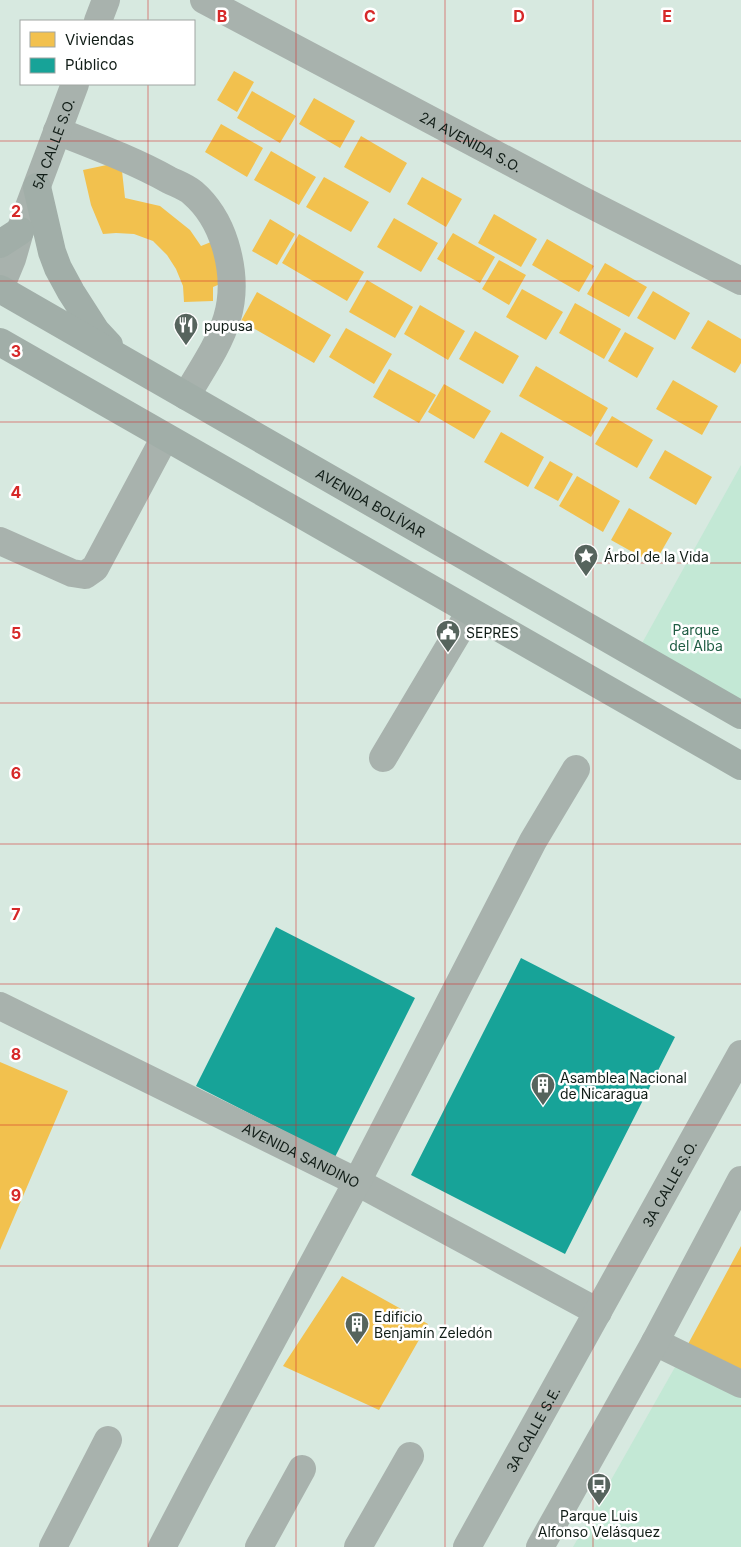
<svg xmlns="http://www.w3.org/2000/svg" width="741" height="1547" viewBox="0 0 741 1547" font-family="Inter,sans-serif">
<style>
.green{fill:#c3e8d5}
.homes{fill:#f2c14e}
.public{fill:#17a398}
.lines{fill:none;stroke-linecap:round;stroke-linejoin:round}
.minor{stroke:#a8b2ad;stroke-width:28}
.highway{stroke:#a1aea8;stroke-width:28}
.grid{fill:none;stroke:#d62828;stroke-width:1;stroke-opacity:0.55}
.labels{text-anchor:middle;dominant-baseline:central;stroke-width:5;stroke-linejoin:round;paint-order:stroke}
.street-label{font-size:14px;fill:#111d17;stroke:#fff}
.poi-label{font-size:14px;fill:#111d17;stroke:#fff;text-anchor:start}
.park-label{font-size:14px;fill:#1f5d43;stroke:#fff}
.grid-label{font-size:16px;text-anchor:middle;font-weight:bold;fill:#d62828;stroke:#fff;stroke-width:5;stroke-linejoin:round;paint-order:stroke}
</style>
<rect width="100%" height="100%" fill="#d7e9e0"/>
<path class="green" d="M741 465V715L636 654Z
M687 1346 741 1372V1547H573Z"/>
<path class="homes" d="M234 71 254 82 237 112 217 100Z
M252 91 296 116 280 143 237 118Z
M314 98 355 121 340 148 299 124Z
M221 124 263 148 247 177 205 152Z
M361 136 407 163 390 193 344 167Z
M271 151 316 177 299 205 254 180Z
M121 162 125 198 160 206 190 230 201 246 211 242 225 282 213 287V301L184 302 183 286 176 269 167 255 153 241 134 234 116 233 103 234 91 205 83 170Z
M324 177 369 202 351 232 306 207Z
M422 177 462 199 446 227 407 204Z
M494 214 537 239 521 267 478 243Z
M394 218 438 243 421 272 377 247Z
M270 219 295 234 277 265 252 251Z
M453 233 495 257 480 283 437 259Z
M299 234 364 272 347 301 282 263Z
M547 239 594 266 579 292 532 265Z
M499 260 526 275 509 305 482 289Z
M605 263 647 287 629 317 587 294Z
M367 280 413 307 395 338 349 312Z
M522 289 563 312 546 340 506 317Z
M653 291 690 313 675 340 637 318Z
M257 292 331 335 314 363 241 321Z
M575 303 621 329 604 359 559 333Z
M420 305 465 331 448 360 404 334Z
M708 320 741 339V363L735 373 691 348Z
M346 328 392 354 374 384 329 357Z
M475 331 519 356 503 384 459 359Z
M625 332 654 348 637 378 608 361Z
M536 366 608 408 591 437 519 396Z
M389 369 436 395 419 423 373 397Z
M673 380 718 406 702 435 656 409Z
M444 384 491 411 474 439 428 412Z
M612 416 653 440 637 468 595 444Z
M501 432 544 457 528 487 484 462Z
M665 450 712 477 696 505 649 478Z
M550 461 573 474 558 501 534 488Z
M577 476 620 501 603 532 559 506Z
M629 508 672 533 654 564 611 540Z
M0 1062 68 1091 0 1250Z
M741 1246V1372L687 1346Z
M342 1276 428 1324 379 1410 283 1366Z"/>
<path class="public" d="M276 927 415 998 335 1157 196 1086Z
M521 958 675 1037 565 1254 411 1175Z"/>
<g class="lines">
<g class="minor">
<path id="s1" d="M204 0 578 198 741 281"/>
<path d="M98 21 106 0"/>
<path d="M57 131C95 146 133 160 169 180 177 184 186 187 193 193 208 206 219 225 225 244 245 309 218 343 186 396"/>
<path id="s2" d="M0 288 12 259 20 231 75 84"/>
<path d="M0 541 72 573 85 575 95 568 165 437"/>
<path d="M383 758 470 612"/>
<path id="s3" d="M0 1006 357 1182 598 1312"/>
<path d="M655 1342 741 1384"/>
<path d="M53 1547 108 1440"/>
<path d="M162 1547 196 1482 357 1182 533 841 576 769"/>
<path d="M259 1547 302 1469"/>
<path d="M358 1547 410 1456"/>
<path id="s4" d="M467 1547 741 1054"/>
<path d="M540 1547 655 1342 741 1180"/>
</g>
<g class="highway">
<path d="M37 187 52 252 58 268 71 292 96 331 109 345"/>
<path d="M0 244 20 231"/>
<path id="s5" d="M0 289 741 715"/>
<path d="M0 342 741 766"/>
</g>
</g>
<path class="grid" d="M148 0V21M296 0V1547M445 0V1547M593 0V1547M148 84V1547M0 141H741M0 281H741M0 422H741M0 563H741M0 703H741M0 844H741M0 984H741M0 1125H741M0 1266H741M0 1406H741"/>
<defs>
<symbol id="restaurant-pin" viewBox="-11 -11 22 30"><path d="M0 17L-7.5 6A9.5 9.5 0 1 1 7.5 6Z" fill="#56645d" stroke="#fff"/><path d="M-5-6h1v4h1v-4h1v4h1v-4h1v5L-1.5 .5V6h-2V.5L-5-1ZM5-6V6H3V1.5H1.5Q1.5-4 5-6Z" fill="#fff"/></symbol>
<symbol id="sight-pin" viewBox="-11 -11 22 30"><path d="M0 17L-7.5 6A9.5 9.5 0 1 1 7.5 6Z" fill="#56645d" stroke="#fff"/><path d="M0-6L1.8-2.2L6-1.7L2.9 1.2L3.7 5.4L0 3.3L-3.7 5.4L-2.9 1.2L-6-1.7L-1.8-2.2Z" fill="#fff"/></symbol>
<symbol id="civic-pin" viewBox="-11 -11 22 30"><path d="M0 17L-7.5 6A9.5 9.5 0 1 1 7.5 6Z" fill="#56645d" stroke="#fff"/><path d="M-.6-6.5H3V-4.5H.6V-3L4-1V1h2V6H-6V1h2V-1L-.6-3ZM-1.2 2.5V6h2.4V2.5Z" fill="#fff"/></symbol>
<symbol id="building-pin" viewBox="-11 -11 22 30"><path d="M0 17L-7.5 6A9.5 9.5 0 1 1 7.5 6Z" fill="#56645d" stroke="#fff"/><path d="M-4-6H4V6H1V3H-1V6H-4ZM-2.5-4.3h1.7v1.8h-1.7ZM.8-4.3h1.7v1.8H.8ZM-2.5-1h1.7V.8h-1.7ZM.8-1h1.7V.8H.8Z" fill="#fff"/></symbol>
<symbol id="bus-pin" viewBox="-11 -11 22 30"><path d="M0 17L-7.5 6A9.5 9.5 0 1 1 7.5 6Z" fill="#56645d" stroke="#fff"/><path d="M-5-6H5V4H4V6H2V4H-2V6H-4V4H-5ZM-3.5-4V0h7V-4ZM-3.5 1.2v1.5H-2V1.2ZM2 1.2v1.5H3.5V1.2Z" fill="#fff"/></symbol>
</defs>
<g fill-rule="evenodd">
<use href="#restaurant-pin" x="172" y="311" width="28" height="38"/>
<use href="#sight-pin" x="572" y="542" width="28" height="38"/>
<use href="#civic-pin" x="434" y="618" width="28" height="38"/>
<use href="#building-pin" x="529" y="1071" width="28" height="38"/>
<use href="#building-pin" x="343" y="1310" width="28" height="38"/>
<use href="#bus-pin" x="585" y="1471" width="28" height="38"/>
</g>
<g class="labels">
<g class="street-label">
<text stroke="none"><textPath href="#s1" startOffset="302">2A AVENIDA S.O.</textPath></text>
<text stroke="none"><textPath href="#s2" startOffset="154">5A CALLE S.O.</textPath></text>
<text stroke="none"><textPath href="#s5" startOffset="428">AVENIDA BOLÍVAR</textPath></text>
<text stroke="none"><textPath href="#s3" startOffset="336">AVENIDA SANDINO</textPath></text>
<text stroke="none"><textPath href="#s4" startOffset="416">3A CALLE S.O.</textPath></text>
<text stroke="none"><textPath href="#s4" startOffset="135">3A CALLE S.E.</textPath></text>
</g>
<g class="poi-label">
<text x="204" y="325">pupusa</text>
<text x="604" y="556">Árbol de la Vida</text>
<text x="466" y="632">SEPRES</text>
<text x="560" y="1077">Asamblea Nacional<tspan x="560" dy="16">de Nicaragua</tspan></text>
<text x="374" y="1316">Edificio<tspan x="374" dy="16">Benjamín Zeledón</tspan></text>
<text x="599" y="1515" text-anchor="middle">Parque Luis<tspan x="599" dy="16">Alfonso Velásquez</tspan></text>
</g>
<g class="park-label">
<text x="696" y="629">Parque<tspan x="696" dy="16">del Alba</tspan></text>
</g>
</g>
<g class="grid-label">
<text x="222" y="22">B</text>
<text x="370" y="22">C</text>
<text x="519" y="22">D</text>
<text x="667" y="22">E</text>
<text x="16" y="217">2</text>
<text x="16" y="357">3</text>
<text x="16" y="498">4</text>
<text x="16" y="639">5</text>
<text x="16" y="779">6</text>
<text x="16" y="920">7</text>
<text x="16" y="1060">8</text>
<text x="16" y="1201">9</text>
</g>
<rect x="20" y="20" width="175" height="65" fill="#ffffff" stroke="#a0a5a2"/>
<rect x="30" y="32" width="25" height="15" fill="#f2c14e" stroke="#a0a5a2"/>
<text x="65" y="45" font-size="15" fill="#111d17">Viviendas</text>
<rect x="30" y="58" width="25" height="15" fill="#17a398" stroke="#a0a5a2"/>
<text x="65" y="70" font-size="15" fill="#111d17">Público</text>
</svg>
